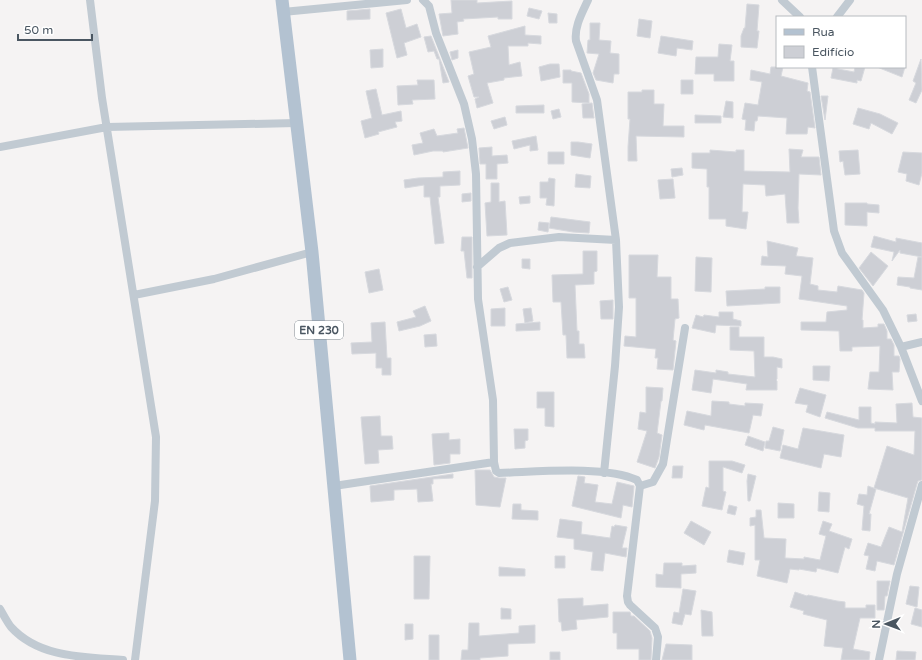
<svg xmlns="http://www.w3.org/2000/svg" width="922" height="660" viewBox="0 0 922 660" font-family="'Varela Round',sans-serif">
<style>
.building{fill:#cdcfd5;stroke:#d7d9de}
.lines{fill:none;stroke-linecap:round;stroke-linejoin:round}
.street{stroke:#c1cad2;stroke-width:8}
.primary{stroke:#b3c2d1;stroke-width:13}
.labels{text-anchor:middle;dominant-baseline:central;stroke-width:3;stroke-linejoin:round;paint-order:stroke}
.shield{fill:#fff;stroke:#808990;stroke-width:1}
.shield-label{font-size:11px;font-weight:bold;fill:#4a5661}
</style>
<rect width="100%" height="100%" fill="#f5f3f3"/>
<path class="building" d="M451 0H477V3L512 1V19H498V17L463 19 464 21 457 22 458 34 443 36 439 14 452 13Z
M747 4 759 5 757 31H759L757 48 741 47V36L744 28H745Z
M529 8 542 11 539 19 527 16Z
M370 9V19L347 20V11Z
M401 9 406 28 417 24 421 37 404 43 407 55 397 58 386 13Z
M548 13 557 14V23H549Z
M639 19 652 21 650 38 637 36Z
M590 23H600L599 40 611 41 610 53 619 54V74H614L613 83 596 80 593 73 599 54 587 53 588 40H590Z
M525 26V35L541 36V44L528 43V46H508L509 65 520 62 522 76 504 78V80L487 83 493 103 477 108 475 99 479 97H474L468 76 474 74 469 52 491 47 488 36Z
M431 36 449 82 443 83 439 59H437L434 51 428 52 424 37Z
M661 36 693 41 692 50 677 48 676 56 658 53Z
M719 44 732 45 730 61H734V81H714V74H695L696 57H718Z
M383 49V67L371 68 370 50Z
M458 50V58L452 60 450 52Z
M921 59 922 90 916 103 909 100 916 83 913 81Z
M550 64H559L560 77 541 81 539 67Z
M771 67H783L781 76 808 83 807 91 810 92 815 128 808 127 807 134H786L787 118 758 116 757 121H755L754 131 745 130 746 120 742 119 745 103 758 105 762 82 750 80 751 70 770 74Z
M855 67H865L861 81 857 80V83L831 78 833 68 854 72Z
M877 67H905L902 77Z
M563 70H571V71L581 73 589 94V103L572 102V83H563Z
M417 80H434L435 99 412 100 413 104 398 105 397 86 418 85Z
M681 80H693V94H681Z
M376 89 382 115 401 111 402 121 395 122 397 127 378 132 379 134 365 138 361 121 372 118 366 91Z
M642 90H654V104H664L663 126H684V137L636 136 637 161H628V147L630 119H628V92H642Z
M821 96H828L825 120Z
M726 101 733 102V118L723 117Z
M592 103 594 118H583L582 104Z
M544 105V113H516V106Z
M858 108 880 114 898 123 892 134 871 123 869 129 853 124Z
M559 109 561 117 553 119 551 111Z
M695 115 721 116V123H695Z
M505 117 507 125 494 129 491 121Z
M464 128 468 148 443 152V151H433L414 155 412 145 423 143 420 133 434 129 437 136 458 133 457 129Z
M536 136 538 150 530 151V145L514 149 512 141Z
M571 142H578L592 144 590 158 571 155Z
M492 147V156L507 155 508 163 497 164V179H486V164H480L479 148Z
M789 149 803 150 801 157H819L821 175 799 174 798 208 799 223H787L785 194 766 196 765 185 743 184 742 212H748L746 229 726 226V219H709V187H707V169L692 168V153H710V150L736 152V150H744V171L790 172Z
M858 150 860 174 845 175 843 161 840 162 839 151Z
M548 152H564V164H548Z
M903 152 922 153V173L919 185 906 181 907 174 898 172Z
M682 168 683 175 672 177 671 169Z
M460 171V185L440 186V197H438L444 243 435 244 430 197H424V185L405 188 404 180 418 178 443 177V172Z
M576 174 591 176 590 188 575 187Z
M549 178 555 179 554 206 546 205 547 198H540V182H548Z
M673 179 675 198 660 199 658 180Z
M491 183H499V202L505 201 507 235 487 236 485 203 491 202Z
M471 193V201L462 202V194Z
M530 196V203L520 204 519 197Z
M845 203H867V204L879 205V213L867 212V226L845 225Z
M551 217 590 222 589 233 573 232 549 228Z
M539 222 549 223 548 232 538 230Z
M874 236 896 242V238L922 243V257L900 253V250L892 261 894 252 871 247Z
M462 237H472V278H467L464 251H461Z
M767 241 798 248 796 256 813 258 810 284 818 286V290L837 292 838 286 862 290 864 293 862 320H863V328L878 327V324H884L887 331V339H891L894 345V356H899L900 359 899 372H892L893 390 868 389 870 372H879L880 346 852 347V351H840L839 331 801 330V322H826L827 312 847 310V306L799 299 802 276 785 274 786 266 761 265 762 256 768 257Z
M583 251H597V271L594 272V284L575 285 577 331H579V344H584L585 358H567L566 335H563L561 302H553L552 275 583 274Z
M871 252 888 266 873 286 859 268Z
M629 255H658L657 277H671V299H678L679 318 675 319 673 340 676 341 673 370 657 369 658 358H655L656 349 624 346 625 336 636 337V298H629Z
M696 257 712 258 711 292 695 291Z
M918 257H922V290L910 288V287L897 285 898 277 914 278Z
M522 259H530V269L522 268Z
M379 269 383 290 369 293 365 272Z
M508 287 512 300 504 302 500 289Z
M765 287H780V303L727 306 726 291 765 289Z
M613 300V319H601L600 301Z
M425 306 431 321 420 326 399 331 397 322 416 317 413 311Z
M505 308V326H491V309Z
M531 308 533 321 525 323 523 309Z
M719 312H733V319L741 321V326L716 325 715 333 692 328 696 315 703 317 704 315 719 317Z
M916 314 917 321 908 322 907 315Z
M385 322 387 358H391V375H382V368H376V353L352 354 351 343 372 342 371 323Z
M540 322V330L516 331V324Z
M730 327H739V337H764V357H773L782 359V368L777 367V379L776 380 777 381V390H746L747 384 713 379 711 393 692 390 695 370 716 373V370L728 372V374L755 377 754 351 730 350Z
M436 334 437 346 425 347 424 335Z
M813 366H830L829 381 813 380Z
M646 387 663 388 662 401H661L657 433 662 435 659 457 655 468 637 462 647 431 638 429 640 412 646 413Z
M800 388 826 395 820 417 806 412 808 405 795 403Z
M537 392H554V427L545 426V408H537Z
M712 401 729 402V404L745 406V403L763 404 761 416 753 415 749 433 705 425 704 430 684 425 687 411 711 416Z
M912 403 913 417 922 418V480L918 481 917 484 894 565 877 561 875 571 866 569 869 556 864 555 868 543 881 547 889 527 902 532 908 498 874 488 887 446 914 455 915 431H875V428H858L825 418 827 412 859 420V407H871V423L875 424V422L897 423 896 404Z
M380 416 381 436H392L393 449 378 450 379 463 365 464 361 417Z
M773 427 784 430 780 451 765 448 766 441H769Z
M803 428 844 435 841 457 824 454 821 468 780 458 783 445 798 449Z
M514 429H528V440L525 441V448L515 449Z
M449 433V440L460 439V454H450V463L434 465 432 434Z
M748 436 765 442 763 451 745 445Z
M709 461H732L745 465 742 473 723 467V491L726 492 722 510 702 506 706 487 709 488Z
M673 466H683L682 478H672Z
M475 470H490L494 477 499 478H506L500 507 476 505Z
M453 474V478L433 479V484H431L433 501 418 502 417 489 394 490V500L371 502 370 486Z
M748 474 756 476 750 501H748L747 481Z
M578 476 585 477 584 483 598 485 595 502 612 504 617 482 634 486 632 507 623 505 621 518 572 506Z
M868 486 876 489 869 514H871L870 531 862 530 864 506 857 504 859 494 867 495Z
M819 492 830 493 829 512 818 511Z
M778 503 794 504V518H778Z
M513 504H521V510L538 511V520L512 519Z
M729 505 737 507 735 515 727 513Z
M756 510H761L764 538 786 539 785 558 804 559V557L820 560 826 536 819 534 823 521 832 524 829 531 852 539 849 549 845 547 838 573 817 568 816 572 799 569V570L790 569 787 583 757 576 760 560H755V525L750 526V518L756 517Z
M560 519 582 522 581 534 610 538 612 526 614 527 615 525 627 527 622 548H627L626 557 605 553 603 571 591 570 593 552 574 549V539L557 537Z
M691 521 711 532 704 545 684 533Z
M729 550 745 553 743 565 727 562Z
M414 556H430L429 599H414Z
M555 556H565V568H555Z
M664 563H682V566L696 565V573L681 574V588L656 587V574L663 575Z
M499 567 525 569V576H499Z
M877 581H890L887 596H885L884 610H877Z
M910 586 919 587 917 607 906 604Z
M683 589 696 591 691 615 685 614 682 625 672 623 674 612 679 613Z
M795 592 807 596 808 595 837 601 845 602V608H866V605H875V618H860L853 649 870 652 869 660H841L843 648 824 646 827 620 803 614 804 611 790 607Z
M583 598V606L608 604V617L576 620 577 629 562 631 561 622H559L558 599Z
M501 608 511 609V619H501Z
M915 608 922 610V627L911 624Z
M701 610 712 612 713 636H702Z
M613 612H630L631 616H634L650 631 652 638 651 660H639V649H617V633H613Z
M469 623H479V636L519 633V626L535 625V643L508 644V656L480 658V660H461L462 650H468Z
M405 624H413V639L405 640Z
M429 635H439V660H429Z
M666 644 692 645V660H662Z
M897 651 916 652 915 660H896Z
M550 652H560V660H550Z"/>
<g class="lines">
<path class="street" d="M90 0 102 98 156 437 155 501 135 660
M588 0C582 13 574 27 576 41L597 100 616 240 619 307 615 366 604 473
M782 0 800 17
M283 12 407 0
M837 17 850 0
M812 67 834 231 842 253 883 310 901 347 922 401
M0 147 107 127 296 123
M477 267 499 248 510 243 559 237 616 240
M134 295 214 279 312 252
M901 347 922 342
M494 462 496 471 499 473C536 472 604 465 637 480L640 486 627 596 628 602 630 605 655 628 658 637 656 660
M334 486 494 462 493 400 478 299 476 174 472 139 464 104 436 33 429 6 423 0
M640 486 653 482 663 464 685 328
M0 609C3 614 7 622 11 627 39 658 84 657 123 660
M879 660 897 574 922 485"/>
<path class="primary" d="M282 0 312 252 350 660"/>
</g>
<g class="labels">
<rect class="shield" x="295" y="321" width="48" height="18" rx="3"/>
<g class="shield-label">
<text x="319" y="330">EN 230</text>
</g>
</g>
<rect x="776" y="16" width="130" height="52" fill="#ffffff" stroke="#b7bbc0"/>
<rect x="784" y="29" width="20" height="6" fill="#b3c2d1" stroke="#b7bbc0"/>
<text x="812" y="36" font-size="12" fill="#4a5661">Rua</text>
<rect x="784" y="46" width="20" height="12" fill="#cdcfd5" stroke="#b7bbc0"/>
<text x="812" y="56" font-size="12" fill="#4a5661">Edifício</text>
<g transform="translate(886 624) rotate(269)" stroke="#ffffff" stroke-width="3" paint-order="stroke">
<path d="M0-3L7 15L0 10L-7 15Z" fill="#4a5661"/>
<text y="-6" font-size="11" font-weight="bold" text-anchor="middle" fill="#4a5661">N</text>
</g>
<path d="M18 34v6h74v-6" fill="none" stroke="#4a5661" stroke-width="2"/>
<text x="24" y="34" font-size="12" fill="#4a5661" stroke="#ffffff" stroke-width="3" paint-order="stroke">50 m</text>
</svg>
